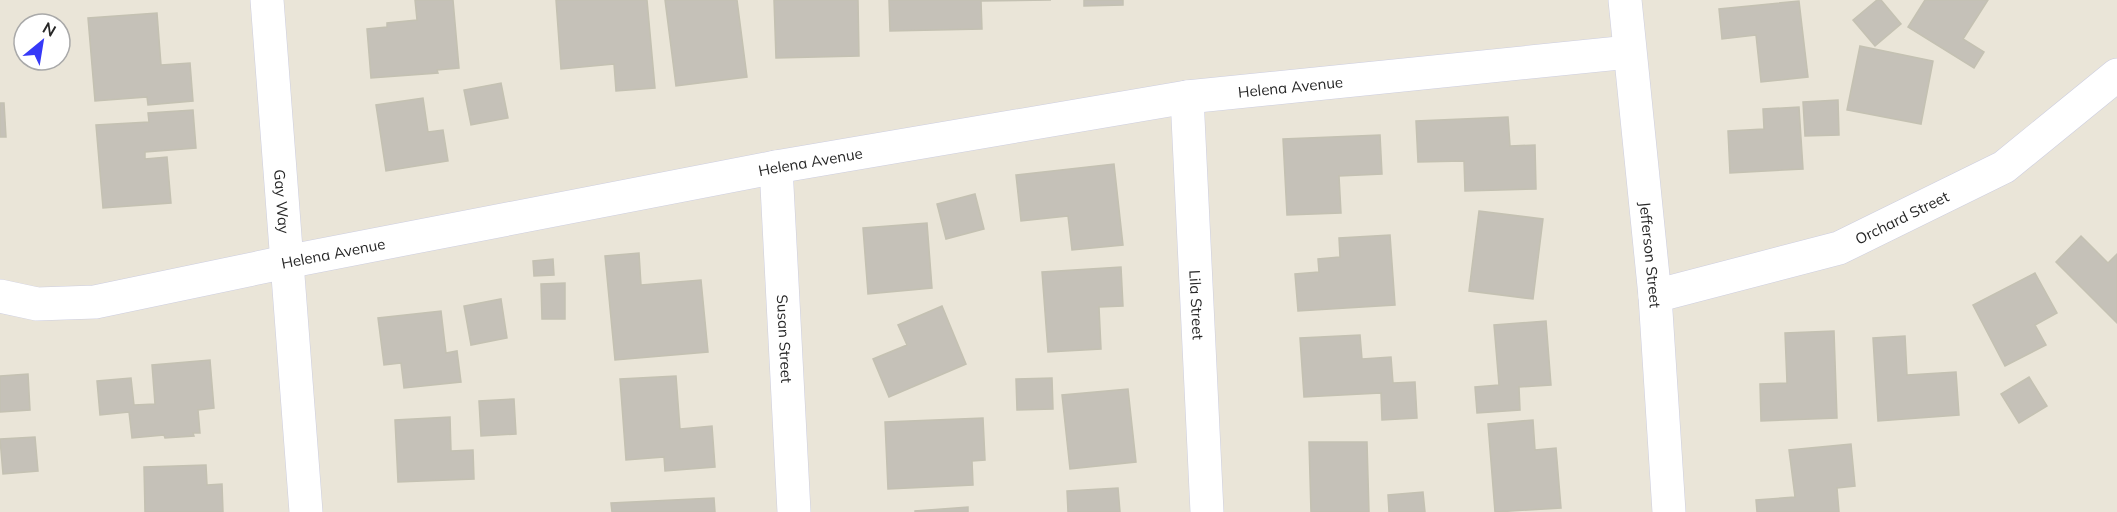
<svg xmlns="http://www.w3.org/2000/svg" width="2117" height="512" viewBox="0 0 2117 512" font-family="Mulish,sans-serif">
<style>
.building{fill:#c5c1b8;stroke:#c4c1b2;stroke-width:1.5}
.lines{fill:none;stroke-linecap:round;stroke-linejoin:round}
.street-casing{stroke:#cdcee0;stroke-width:34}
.secondary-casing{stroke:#cdcee0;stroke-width:34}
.street{stroke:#fff;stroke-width:33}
.secondary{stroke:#fff;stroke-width:33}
.labels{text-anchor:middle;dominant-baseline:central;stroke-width:6;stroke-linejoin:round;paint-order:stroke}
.street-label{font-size:15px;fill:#272727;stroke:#fff}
</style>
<rect width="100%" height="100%" fill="#eae5d8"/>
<path class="building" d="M415 0H453L459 68 437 70 438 73 371 78 367 29 387 27V23L417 20Z
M556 0H647L655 88 616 91 614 64 561 69Z
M665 0H737L747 77 676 86Z
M774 0H858L859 56 776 58Z
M889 0H1051L981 1 982 29 890 31Z
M1084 0H1123V5L1084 6Z
M1877 0H1881L1901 24 1875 46 1853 20Z
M1925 0H1988L1963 39 1984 52 1974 68 1908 27Z
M1799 1 1808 77 1761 82 1756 35 1722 39 1719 9Z
M157 13 161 65 190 63 193 101 148 105 147 97 95 101 88 18Z
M1860 46 1933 61 1921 124 1847 110Z
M501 83 508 118 471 125 464 90Z
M423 98 428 132 443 130 448 161 386 171 376 105Z
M1838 100 1839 135 1805 136 1803 102Z
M0 103H4L6 137H0Z
M1799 107 1803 169 1730 173 1728 131 1764 129 1763 109Z
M193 110 196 148 145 152V159L167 157 171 203 103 208 96 125 149 122 148 113Z
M1508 117 1510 146 1535 145 1536 189 1465 191 1464 161 1418 162 1416 121Z
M1380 135 1382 174 1339 176 1341 213 1287 215 1283 139Z
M1114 164 1123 245 1072 250 1068 216 1021 221 1016 175Z
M975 194 984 229 946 239 937 204Z
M1479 211 1543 219 1533 299 1469 291Z
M927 223 932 288 868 294 863 228Z
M1390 235 1395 305 1298 311 1295 274 1319 272 1318 259 1340 257 1339 238Z
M2081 236 2108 263 2117 254V323L2056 262Z
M639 253 641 285 701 280 708 352 615 360 605 256Z
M553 259 554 275 534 276 533 261Z
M1121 267 1123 306 1099 307 1101 349 1048 352 1042 272Z
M2035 273 2057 313 2035 325 2046 345 2005 366 1973 305Z
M565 283V319H542L541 284Z
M501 299 507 338 471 345 464 306Z
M942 306 966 364 889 397 873 359 907 345 898 325Z
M441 311 446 353 457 351 461 382 404 388 401 363 384 365 378 318Z
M1546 321 1551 385 1519 387 1520 410 1477 413 1475 387 1499 385 1494 325Z
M1834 331 1837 418 1761 421 1760 384 1787 383 1785 333Z
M1360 335 1362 359 1391 357 1393 383 1415 382 1417 418 1382 420 1381 393 1304 397 1300 338Z
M1905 336 1907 375 1956 372 1959 415 1878 421 1873 338Z
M210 360 214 408 198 410 200 433H193L194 436 165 438 164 435 132 438 129 412 100 415 97 381 131 378 134 405 155 404 152 365Z
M28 374 30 410 0 412V376Z
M676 376 680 429 712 426 715 467 665 471 664 457 626 460 620 379Z
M2029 377 2047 406 2019 423 2001 394Z
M1052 378 1053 409 1017 410 1016 379Z
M1128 389 1136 462 1070 469 1062 395Z
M514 399 516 434 481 436 479 401Z
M450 417 451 451 473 450 474 479 398 482 395 420Z
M983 418 985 460 972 461 973 485 888 489 885 422Z
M1533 420 1535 450 1556 448 1561 508 1495 512 1488 424Z
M35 437 38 471 3 474 0 439Z
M1309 442H1367L1369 512H1311Z
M1851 444 1855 486 1837 488 1839 512H1757L1756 500 1795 497 1789 450Z
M206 465 207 485 222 484 223 512H145L144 467Z
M1118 488 1120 512H1068L1067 491Z
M1423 492 1425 512H1389L1388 495Z
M714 498 715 512H612L611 503Z
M968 507V512H915V511Z"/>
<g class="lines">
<defs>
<g id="street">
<path id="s1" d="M267 0 306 512"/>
<path id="s2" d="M1187 97 1207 512"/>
<path id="s3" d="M776 167 794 512"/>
<path id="s4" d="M0 296 37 304 95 302 286 262 776 167 1187 97 1629 52"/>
<path id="s5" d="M1655 296 1839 248 2004 167 2117 75"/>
</g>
<g id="secondary">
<path id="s6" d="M1625 0 1655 296 1669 512"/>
</g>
</defs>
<use href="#street" class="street-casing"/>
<use href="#secondary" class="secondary-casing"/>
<use href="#street" class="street"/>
<use href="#secondary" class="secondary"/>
</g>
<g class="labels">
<g class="street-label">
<text stroke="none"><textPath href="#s4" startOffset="1311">Helena Avenue</textPath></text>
<text stroke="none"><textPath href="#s4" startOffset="825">Helena Avenue</textPath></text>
<text stroke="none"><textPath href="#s1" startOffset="202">Gay Way</textPath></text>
<text stroke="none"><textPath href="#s5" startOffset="260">Orchard Street</textPath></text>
<text stroke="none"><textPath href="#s4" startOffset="339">Helena Avenue</textPath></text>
<text stroke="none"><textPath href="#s6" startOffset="256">Jefferson Street</textPath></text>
<text stroke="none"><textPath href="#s2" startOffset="208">Lila Street</textPath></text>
<text stroke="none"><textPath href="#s3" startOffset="172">Susan Street</textPath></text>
</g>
</g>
<g transform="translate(42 42) rotate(30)"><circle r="28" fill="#ffffff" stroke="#a9a9a9" stroke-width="1.5"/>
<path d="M0-4.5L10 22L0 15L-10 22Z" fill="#3639f8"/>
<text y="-9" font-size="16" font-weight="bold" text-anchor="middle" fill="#272727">N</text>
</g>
</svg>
